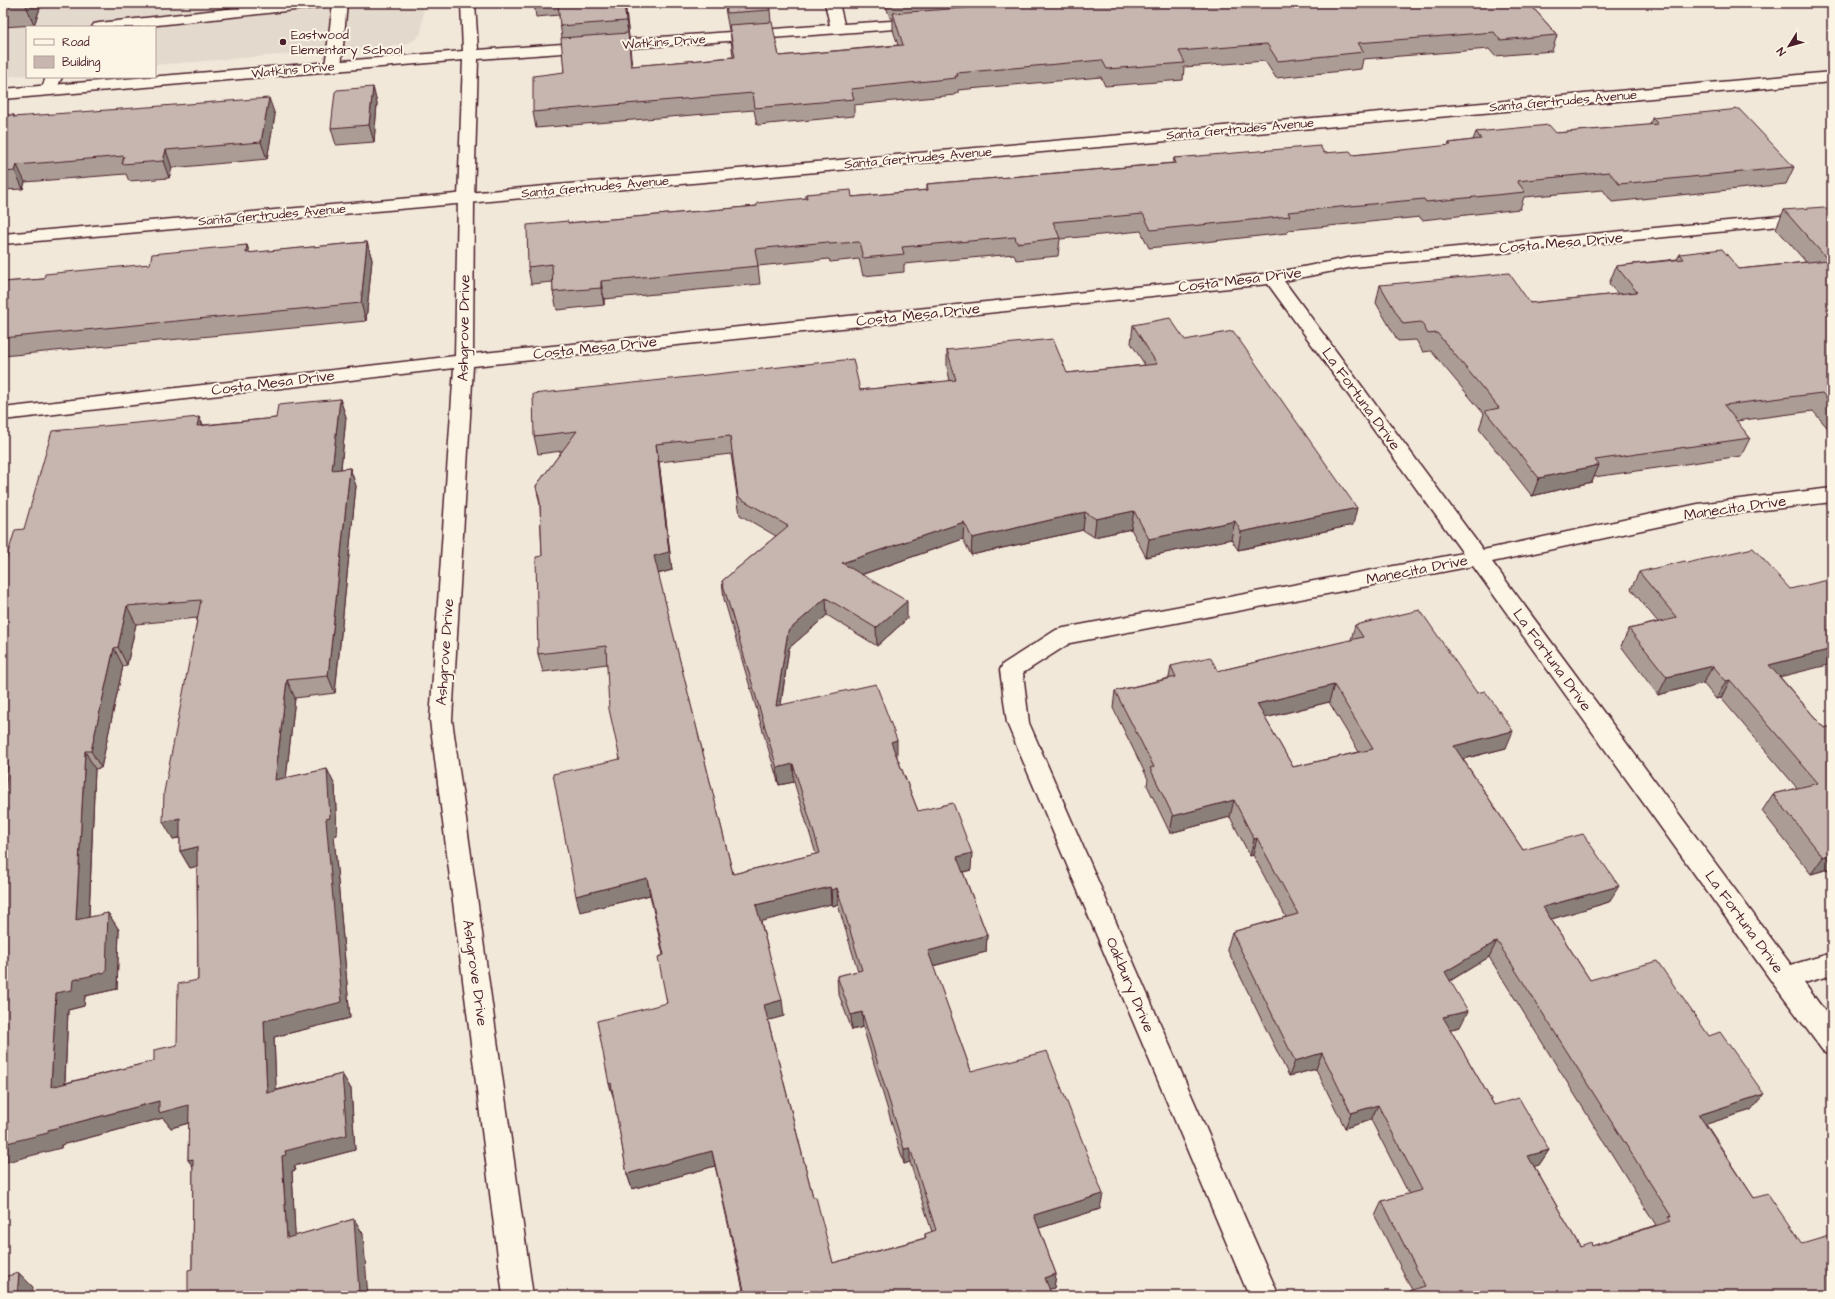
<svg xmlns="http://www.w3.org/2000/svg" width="1835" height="1299" viewBox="0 0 1835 1299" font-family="'Architects Daughter',sans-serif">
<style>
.built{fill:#e4d9cd}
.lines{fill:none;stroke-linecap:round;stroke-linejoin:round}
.service-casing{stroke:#4a1f2b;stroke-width:3}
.minor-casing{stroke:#4a1f2b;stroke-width:3}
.secondary-casing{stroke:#4a1f2b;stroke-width:3}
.service{fill:#fcf5e5;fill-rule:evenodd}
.minor{fill:#fcf5e5;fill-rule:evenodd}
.secondary{fill:#fcf5e5;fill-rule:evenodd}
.wall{fill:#ab9d96;stroke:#4a1f2b;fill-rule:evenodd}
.shaded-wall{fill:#8b7f7a;stroke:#4a1f2b}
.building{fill:#c7b6af;stroke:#4a1f2b;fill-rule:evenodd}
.poi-dot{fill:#4a1f2b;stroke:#fcf5e5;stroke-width:1.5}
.labels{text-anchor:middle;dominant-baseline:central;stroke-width:4;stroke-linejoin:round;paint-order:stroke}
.far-poi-label{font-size:13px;fill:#4a1f2b;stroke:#fcf5e5;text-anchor:start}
.far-street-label{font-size:13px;fill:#4a1f2b;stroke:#fcf5e5}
.street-label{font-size:15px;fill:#4a1f2b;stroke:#fcf5e5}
</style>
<rect width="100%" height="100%" fill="#f1e8da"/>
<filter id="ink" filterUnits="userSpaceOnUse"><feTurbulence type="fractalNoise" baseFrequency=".025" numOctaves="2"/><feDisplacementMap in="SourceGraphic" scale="8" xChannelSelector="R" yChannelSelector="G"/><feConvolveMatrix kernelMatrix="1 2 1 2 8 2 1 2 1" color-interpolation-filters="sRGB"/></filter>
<g filter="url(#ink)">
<path class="built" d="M3 3H424L421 33 416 39 405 45 155 65V27H27V75L3 77Z"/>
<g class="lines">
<defs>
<path id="service" d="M282 3H329L327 6 322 7 139 27H92L94 24 99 23Z
M333 3H347L341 67 338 70H328L325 67Z
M46 77H62L54 94H44L41 91Z"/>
<path id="minor" d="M461 3H475L478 50 830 25 825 3H839L844 24 923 19 928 20 930 23 928 26 923 27 478 59 474 198 473 354 1273 273 1353 257 1832 211V221L1353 267 1284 281 1483 550 1698 504 1832 488V502L1698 518 1492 562 1791 965 1832 953V975L1804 983 1832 1021V1054L1823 1051 1775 986 1473 566 1070 643 1023 673 1029 723 1279 1296H1249L1007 723 1000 670 1003 664 1056 630 1064 628 1463 553 1268 284 473 366 452 720 533 1296H503L430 720 454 368 3 420V408L455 356 458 198 463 60 3 99V89L463 51Z"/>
<path id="secondary" d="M1832 72V82L3 244V234Z"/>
</defs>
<use href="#service" class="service-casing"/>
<use href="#minor" class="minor-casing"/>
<use href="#secondary" class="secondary-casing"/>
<use href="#service" class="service"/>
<use href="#minor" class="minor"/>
<use href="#secondary" class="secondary"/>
</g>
<path class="wall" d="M3 3H42L34 25 3 27Z
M534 3H625L632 66 733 57 730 30H729L724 3H768L770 10 771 22 779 56 898 45 893 30V18H890L885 3H1529L1557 35 1552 51 1495 56 1489 49 1363 59 1361 69 1276 78 1265 61 1184 67 1183 80 1105 86 1101 77 958 90V93H955V95L854 105V116L757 125 754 110 536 128 533 112 564 72 562 38 559 15 536 17Z
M373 87 377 104 374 142 336 145 331 128Z
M3 115H14L15 117 275 115 267 159 172 168 169 178 129 181 126 174 25 182 23 189 3 190Z
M1652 118 1794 167 1786 184 1612 202 1603 190 1524 197 1520 209 1422 220 1420 217 1288 230 1287 233 1149 248 1141 231 1060 239 1058 256 1016 260 1014 254 904 264V272L863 276 859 259 830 262 829 259 758 266 760 284 604 299V305L557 310 553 292V282L531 284 528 267 568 223 757 206 806 198V194L852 197 927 190V184L1173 163 1174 158 1324 153 1353 155 1448 146 1449 143 1473 140 1476 132 1556 133 1650 125Z
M1784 210 1832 215V433L1813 411 1736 421 1750 438 1741 456 1594 477 1592 482 1532 496 1479 429 1484 414 1431 351 1423 352 1416 340 1398 341 1376 303 1380 285 1530 303 1618 294 1609 284 1616 266 1677 259 1680 254 1739 269 1806 262 1776 228Z
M367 242 372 260 366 321 3 356V282L44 279 150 264 247 245 249 253Z
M1133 325 1185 340 1353 525 1238 550 1231 539 1146 557 1131 529 1094 537 1083 530 971 555 963 539 861 575 907 619 877 646 827 615 789 648 781 705 897 757 918 811 971 870 963 872 987 935 986 952 933 966 971 1071 1100 1209 1039 1228 1056 1274 1054 1288 1049 1289 743 1290 715 1166 632 1189 627 1174 614 1099 667 1003 663 955 650 895 580 912 620 759 607 664 543 672 538 654 542 556 540 505 536 486 562 451 538 454 534 436 860 390 950 381 947 367V350L1067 373 1145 365 1131 343ZM731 454 740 515 776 536 722 581 724 599 779 785 794 782 816 854 733 874 658 574 672 570 659 462ZM831 904 832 906 838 905 858 971 837 976 838 992 852 1030 863 1027 904 1164 910 1162 932 1232 925 1234V1238L833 1263 813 1197 768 1020 784 1016 761 921Z
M340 399 346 417 341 469 350 468 356 486 335 693 295 698 286 778 327 769 335 786 337 835 334 836 350 1018 274 1037 276 1090 342 1074 351 1089 355 1150 294 1166 296 1170 292 1171 295 1236 354 1219 363 1234 192 1269 193 1166 188 1160 189 1123 171 1128 163 1118 61 1145V1148L7 780H3V570L24 529 199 417 203 425 276 418ZM197 618 173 839 180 838V851L190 868 197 866 198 980 177 1045 154 1061 65 1083 68 1010 84 1006 85 996 117 989 119 930 108 913 89 918 95 769 101 768 123 666 127 665 136 624Z
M1639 572 1780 677 1824 728 1832 868 1811 874 1762 811 1773 794 1797 788 1721 698 1716 699 1703 683 1658 695 1621 646 1629 629 1658 622 1631 589Z
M1355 625 1506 748 1463 759 1523 850 1609 902 1551 919 1590 980 1751 1110 1706 1124 1754 1198 1832 1296H1407L1409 1291 1412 1290 1375 1216 1382 1201 1409 1194 1371 1120 1345 1128 1316 1069 1289 1076 1227 949 1232 932 1286 917 1253 855 1250 856 1230 817 1170 833 1147 785 1148 779 1113 708 1115 691 1169 678 1171 666 1218 671 1351 640ZM1329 702 1359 752 1293 767 1265 718ZM1489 957 1656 1225 1592 1246 1580 1247 1534 1166 1539 1165 1549 1150 1494 1105 1450 1029 1460 1027 1450 981Z"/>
<path class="shaded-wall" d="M25 3H42L34 25Z
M624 3H625L629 37 626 21Z
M373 87 377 104 374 142 369 125Z
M269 98 275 115 267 159 261 142Z
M166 150 172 168 169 178 163 161Z
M17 165 25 182 23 189 15 171Z
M367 242 372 260 366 321 361 303Z
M247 245 253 263 246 253Z
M601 281 604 299V305L601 288Z
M340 399 346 417 339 488 332 470Z
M199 417 206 434 197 426Z
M656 444 659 462 672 570 657 574 654 556Z
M1599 465 1592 482 1532 496 1539 478Z
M350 468 356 486 335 693 328 676Z
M1357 508 1353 525 1238 550 1241 532Z
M1134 511 1131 529 1094 537 1096 519Z
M1085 512 1083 530 971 555 972 538Z
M1235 521 1231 539 1146 557 1149 539Z
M964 522 963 539 843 581 842 563Z
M826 598 827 615 789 648 778 723 776 706 788 631Z
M907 601V619L877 646 876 628Z
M127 606 136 624 127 665 118 647Z
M114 648 123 666 101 768 91 751Z
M1832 649V664L1759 682 1769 665Z
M1713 666 1703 683 1658 695 1667 677Z
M287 680 295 698 284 797 275 780Z
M1730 680 1721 698 1716 699 1726 681Z
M1334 685 1329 702 1253 721 1257 704Z
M1513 731 1506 748 1447 763 1454 746Z
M897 740V757L891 759V742Z
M85 751 95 769 88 937 76 920Z
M793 764 794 782 779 785 777 768Z
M327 769 335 786 337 835 334 836 350 1018 274 1037 277 1108 267 1093 264 1021 326 819Z
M1234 800 1230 817 1170 833 1173 816Z
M180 818 189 835 173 839 163 822Z
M1257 838 1253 855 1250 856 1254 839Z
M197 847 207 864 190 868 180 851Z
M972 853 971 870 956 874 957 857Z
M1832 854V868L1811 874 1823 857Z
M647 878 650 895 580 912 576 896Z
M1619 886 1609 902 1535 924 1543 907Z
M830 887 831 904 759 922 756 905Z
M837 888 838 905 832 906 831 890Z
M108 913 119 930 117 989 85 996 84 1006 68 1010 64 1102 51 1087 56 993 73 980Z
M987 935 986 952 928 967V951Z
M1497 941 1489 957 1438 988 1445 972Z
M782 1000 784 1016 766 1021 764 1005Z
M1468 1011 1460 1027 1435 1033 1443 1017Z
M862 1012 863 1027 852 1030 851 1015Z
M1322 1053 1316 1069 1289 1076 1295 1061Z
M342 1074 351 1089 355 1150 294 1166 296 1170 292 1171 296 1252 287 1238 282 1156 285 1151Z
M611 1083 616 1099H614L609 1084Z
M1764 1094 1751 1110 1688 1130 1699 1115Z
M159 1101 189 1105 199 1120 171 1128 163 1118 61 1145V1148L3 1163V1144L48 1130Z
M1378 1105 1371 1120 1345 1128 1351 1113Z
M910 1148V1162L904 1164V1149Z
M1549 1150 1539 1165 1519 1171 1528 1156Z
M712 1151 715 1166 632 1189 627 1174Z
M193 1159 199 1175 188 1160Z
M1103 1194 1100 1209 1033 1230 1034 1215Z
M354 1219 363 1234 368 1296H346Z
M19 1273 33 1287 32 1296H17Z
M1056 1274 1054 1288 1043 1291 1045 1278Z"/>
<path class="building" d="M558 3H624L626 21 560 26Z
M726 3H768L770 10 727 13Z
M1035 3H1529L1557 35 1500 40 1494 32 1358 43 1364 52 1278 61 1267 44 1179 51 1185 63 1107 69 1102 60 957 73 958 76H955L956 78 851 89 854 99 755 108 753 93 533 112V76L564 72 561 38 628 33 631 66 735 57 729 25 772 22 779 56 903 45 893 13Z
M373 87 369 125 331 128 335 92 337 90Z
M269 98 261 142 166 150 163 161 122 164 124 156 17 165 15 171 3 172V115H14L13 117Z
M1739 109 1794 167 1619 184 1609 172 1517 181 1525 192 1426 202 1424 199 1288 212 1290 216 1151 230 1143 214 1053 222 1060 238 1017 243 1015 237 902 247 904 254 863 258 859 242 829 244 828 242 755 249 758 266 601 281V288L553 292 552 264 528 267 527 225 568 221V223L757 206V203L807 198 806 194 851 190 852 197 928 190 927 184 1176 163 1174 158 1320 146 1324 153 1350 151 1353 155 1451 145 1449 143 1481 139 1476 132 1549 125 1556 133 1658 124 1652 118Z
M1824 207 1832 215V404L1822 393 1724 405 1750 438 1595 460 1599 465 1539 478 1485 411 1499 408 1437 333 1428 334 1421 322 1403 324 1380 285 1509 273 1530 303 1637 292 1616 266 1684 259 1680 254 1722 249 1739 269 1828 260 1784 210Z
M367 242 361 303 3 338V282L44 279 45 274 150 264 152 254 247 245 246 253Z
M1170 318 1185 340 1233 331 1357 508 1241 532 1235 521 1149 539 1134 511 1096 519 1085 512 972 538 964 522 842 563 907 601 876 628 826 598 788 631 776 706 876 684 897 740 891 742 918 811 953 803 972 853 957 857 987 935 928 951 971 1071 1047 1051 1103 1194 1034 1215 1056 1274 1045 1278 1052 1296H730V1294L744 1290 712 1151 627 1174 611 1083 609 1084 597 1021 667 1003 658 957 664 955 647 878 576 896 553 774 620 759 609 709 606 646 538 654 536 557 542 556 540 502 536 486 577 431 534 436 533 394 853 359 860 390 956 380 947 350 1053 339 1067 373 1157 364 1133 325ZM730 436 738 497 788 526 722 581 777 768 793 764 820 853 733 874 654 556 669 552 656 444ZM830 887 831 890 837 888 862 970 837 976 851 1015 862 1012 904 1149 910 1148 936 1230 925 1234 926 1238 833 1263 816 1197H813L764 1005 782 1000 756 905Z
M340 399 332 470 350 468 328 676 287 680 275 780 327 769 330 818 326 819 342 1002 264 1021 267 1093 342 1074 347 1135 285 1151 286 1155 282 1156 287 1238 354 1219 359 1292 346 1296H188V1270L192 1269 193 1159 188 1160 189 1105 159 1113V1101L48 1130V1133L3 1144V822L8 761 3 762V570L15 530 24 529 52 431 199 417 197 426 276 418 278 405ZM201 600 164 792 163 822 180 818V851L197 847 198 980 178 984 177 1045 154 1050V1061L51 1087 56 993 72 990 73 980 106 972 108 913 76 920 85 751H91L114 648 118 647 127 606Z
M1753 548 1790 589 1832 579V649L1769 665 1824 728 1832 726V854L1823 857 1773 794 1818 783 1730 680 1726 681 1713 666 1667 677 1629 629 1677 618 1639 572 1685 561 1687 563Z
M1420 610 1477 693 1485 691 1513 731 1454 746 1523 850 1583 834 1619 886 1543 907 1590 980 1657 961 1709 1036 1720 1032 1764 1094 1699 1115 1754 1198 1768 1194 1802 1244 1832 1235V1296H1412L1409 1291 1425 1286 1382 1201 1422 1190 1378 1105 1351 1113 1322 1053 1295 1061 1232 932 1298 914 1257 838 1254 839 1234 800 1173 816 1150 768 1154 767 1115 691 1176 677 1171 666 1210 657 1218 671 1363 637 1355 625ZM1334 685 1373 749 1293 767 1257 704ZM1497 941 1671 1216 1668 1217 1671 1221 1592 1246 1591 1243 1580 1247 1528 1156 1549 1150 1519 1098 1494 1105 1443 1017 1468 1011 1445 972Z
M19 1273 17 1296H3V1277Z"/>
</g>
<circle class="poi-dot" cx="283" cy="42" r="4"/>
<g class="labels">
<g class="far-poi-label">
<text x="291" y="35">Eastwood<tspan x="291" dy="15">Elementary School</tspan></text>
</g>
<g class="far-street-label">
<text transform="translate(664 42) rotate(-4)">Watkins Drive</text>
<text transform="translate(293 70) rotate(-5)">Watkins Drive</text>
<text transform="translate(1563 101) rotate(-5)">Santa Gertrudes Avenue</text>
<text transform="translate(1240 129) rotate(-5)">Santa Gertrudes Avenue</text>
<text transform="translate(918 158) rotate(-5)">Santa Gertrudes Avenue</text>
<text transform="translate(595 187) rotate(-5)">Santa Gertrudes Avenue</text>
<text transform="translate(272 215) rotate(-5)">Santa Gertrudes Avenue</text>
</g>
<g class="street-label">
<text transform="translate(1561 243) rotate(-5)">Costa Mesa Drive</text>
<text transform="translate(1240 280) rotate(-7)">Costa Mesa Drive</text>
<text transform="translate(918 315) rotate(-6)">Costa Mesa Drive</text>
<text transform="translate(464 328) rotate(-89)">Ashgrove Drive</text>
<text transform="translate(595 348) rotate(-6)">Costa Mesa Drive</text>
<text transform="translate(273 383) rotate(-7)">Costa Mesa Drive</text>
<text transform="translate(1361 399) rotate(54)">La Fortuna Drive</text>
<text transform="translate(1735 508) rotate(-8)">Manecita Drive</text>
<text transform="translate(1417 570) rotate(-11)">Manecita Drive</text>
<text transform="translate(445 652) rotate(-86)">Ashgrove Drive</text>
<text transform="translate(1552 660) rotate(54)">La Fortuna Drive</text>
<text transform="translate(1744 922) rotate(54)">La Fortuna Drive</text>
<text transform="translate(475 973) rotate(82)">Ashgrove Drive</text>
<text transform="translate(1130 985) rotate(67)">Oakbury Drive</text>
</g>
</g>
<rect width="1835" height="1299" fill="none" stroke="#fcf5e5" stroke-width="16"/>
<rect x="8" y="8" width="1819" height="1283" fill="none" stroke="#4a1f2b" stroke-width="1.5" filter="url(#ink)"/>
<rect x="26" y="26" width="130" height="52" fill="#fcf5e5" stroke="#b59f9b"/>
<rect x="34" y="39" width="20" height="6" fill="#fcf5e5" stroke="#b59f9b"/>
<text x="62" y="46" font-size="12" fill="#4a1f2b">Road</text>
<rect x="34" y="56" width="20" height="12" fill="#c7b6af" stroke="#b59f9b"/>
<text x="62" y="66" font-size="12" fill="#4a1f2b">Building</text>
<g transform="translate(1789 46) rotate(233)" stroke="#fcf5e5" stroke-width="3" paint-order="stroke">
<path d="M0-3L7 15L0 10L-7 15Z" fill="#4a1f2b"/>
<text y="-6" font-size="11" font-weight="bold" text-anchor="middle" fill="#4a1f2b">N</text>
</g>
</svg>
